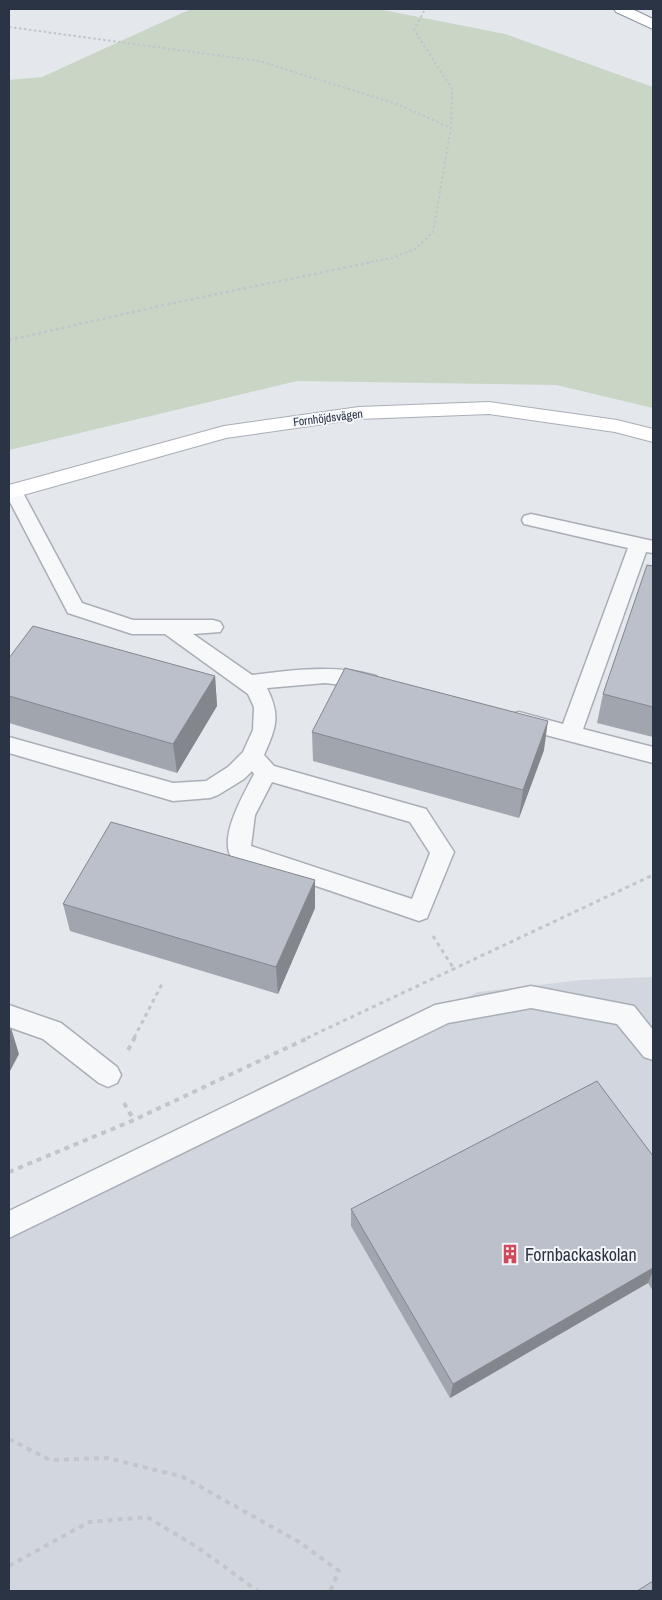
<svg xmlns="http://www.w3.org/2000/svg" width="662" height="1600" viewBox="0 0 662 1600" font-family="'Archivo Narrow',sans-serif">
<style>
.built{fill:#d2d6de}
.green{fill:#c9d6c5}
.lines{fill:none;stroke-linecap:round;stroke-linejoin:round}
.lane-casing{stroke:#a9aeb7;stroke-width:3}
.secondary-casing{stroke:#a9aeb7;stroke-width:2}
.highway-casing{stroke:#8b94a3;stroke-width:2}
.path-far3{stroke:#c2c5cb;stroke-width:2;stroke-dasharray:2.5 2.5;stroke-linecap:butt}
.path-far2{stroke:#c2c5cb;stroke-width:2.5;stroke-dasharray:3 3;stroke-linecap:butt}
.path-far1{stroke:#c2c5cb;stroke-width:3;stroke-dasharray:4 4;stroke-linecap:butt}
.path{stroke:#c2c5cb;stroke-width:4;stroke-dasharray:5 5;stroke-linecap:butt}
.lane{fill:#f7f8fa;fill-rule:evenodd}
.secondary{fill:#fff;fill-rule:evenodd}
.highway{fill:#fff;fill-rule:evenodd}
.wall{fill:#a1a5ae}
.shaded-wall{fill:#83868d}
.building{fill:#bbc0ca;stroke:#83868d}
.labels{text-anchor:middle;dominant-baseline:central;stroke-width:4;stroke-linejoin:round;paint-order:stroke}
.far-street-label{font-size:12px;fill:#2b3445;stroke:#f4f6f9}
.near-poi-label{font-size:18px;fill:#2b3445;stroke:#f4f6f9;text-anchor:start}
</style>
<rect width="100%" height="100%" fill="#e4e7ec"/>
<path class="built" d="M653 977V1591H9V1210L478 992 582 980Z"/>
<path class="green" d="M191 9H378L505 34 653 87V408L556 385 297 381 9 450V80L42 77Z"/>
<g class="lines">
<defs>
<path id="lane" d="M13 485 20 487 22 491 82 603 133 620H213L220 622 223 627 220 632 193 634 252 675C293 670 336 664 376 676L379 681 376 686 369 688 325 683 267 688C281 717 276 727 264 755L274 766 426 809 454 852 427 918 419 921 231 857C219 835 244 794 254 774L252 771 244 779 218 795 210 798 173 801 9 753V737L173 783 206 781 228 767 243 752 253 730 254 707 248 694 165 634H132L68 613 9 500V486ZM272 782 410 822 430 853 412 899 251 846 255 815Z
M531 514 653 541V553L646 552 583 729 653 747V763L519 728 511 726 508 720 511 714 519 712 563 724 628 548 524 524 522 520 524 516Z
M531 986 634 1006 653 1030V1060L644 1057 617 1024 531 1008 448 1023 9 1238V1211L435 1005Z
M9 1005 61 1023 117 1067 121 1075 117 1083 108 1087 99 1083 43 1039 9 1027Z"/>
<path id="secondary" d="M489 402 617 420 653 429V442L615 432 489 414 359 419 226 438 9 499V485L224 426 359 407Z"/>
<path id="highway" d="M614 9H632L653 19V29L616 12Z"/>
</defs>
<use href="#lane" class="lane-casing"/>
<use href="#secondary" class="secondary-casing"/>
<use href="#highway" class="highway-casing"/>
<path class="path-far3" d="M9 27 259 61 397 104 451 128
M366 263 392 258 415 249 433 232 451 128 452 89 414 30 425 9"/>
<path class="path-far2" d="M9 340 164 305 372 262"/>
<path class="path-far1" d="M433 936 454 969
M134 1038 163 982
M307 1038 653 875"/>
<path class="path" d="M128 1050 135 1037
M124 1103 134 1120
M9 1172 134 1120 310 1037
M9 1439 50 1460 108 1458 183 1477 299 1542 339 1571 330 1591
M9 1566 89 1522 147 1517 197 1547 258 1591"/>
<use href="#lane" class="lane"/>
<use href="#secondary" class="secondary"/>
<use href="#highway" class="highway"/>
</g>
<path class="wall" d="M653 566V737L597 723 603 694Z
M9 658 215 676 217 706 177 773 9 723Z
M312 732 544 750 519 818 313 761Z
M63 904 315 908 278 994 70 931Z
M653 1156V1291L648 1283 450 1398 351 1226V1209Z"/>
<path class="shaded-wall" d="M215 676 217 706 177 773 173 744Z
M548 721 544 750 519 818 523 790Z
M315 880V908L278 994 276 967Z
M11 1028 19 1054 9 1073V1032Z
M653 1268V1271L648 1283 450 1398 453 1384Z"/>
<path class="building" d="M647 565 653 566V707L603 694Z
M33 626 215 676 173 744 9 696V658Z
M345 668 548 721 523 790 312 732Z
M111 822 315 880 276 967 63 904Z
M597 1081 653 1156V1268L453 1384 351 1209Z
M653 1581V1591H637Z"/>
<defs>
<symbol id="building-bare" viewBox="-9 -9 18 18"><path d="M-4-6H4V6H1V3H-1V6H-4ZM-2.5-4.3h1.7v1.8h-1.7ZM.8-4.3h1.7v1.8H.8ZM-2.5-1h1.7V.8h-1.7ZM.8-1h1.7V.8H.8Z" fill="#d1495b" stroke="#f4f6f9" stroke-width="2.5" paint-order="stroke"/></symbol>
</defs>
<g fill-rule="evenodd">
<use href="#building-bare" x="496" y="1240" width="28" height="28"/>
</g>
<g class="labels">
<g class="far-street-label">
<text transform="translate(328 418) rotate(-7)">Fornhöjdsvägen</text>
</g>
<g class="near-poi-label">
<text x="525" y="1254">Fornbackaskolan</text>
</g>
</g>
<rect width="662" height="1600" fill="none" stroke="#2b3445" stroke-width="20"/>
</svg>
